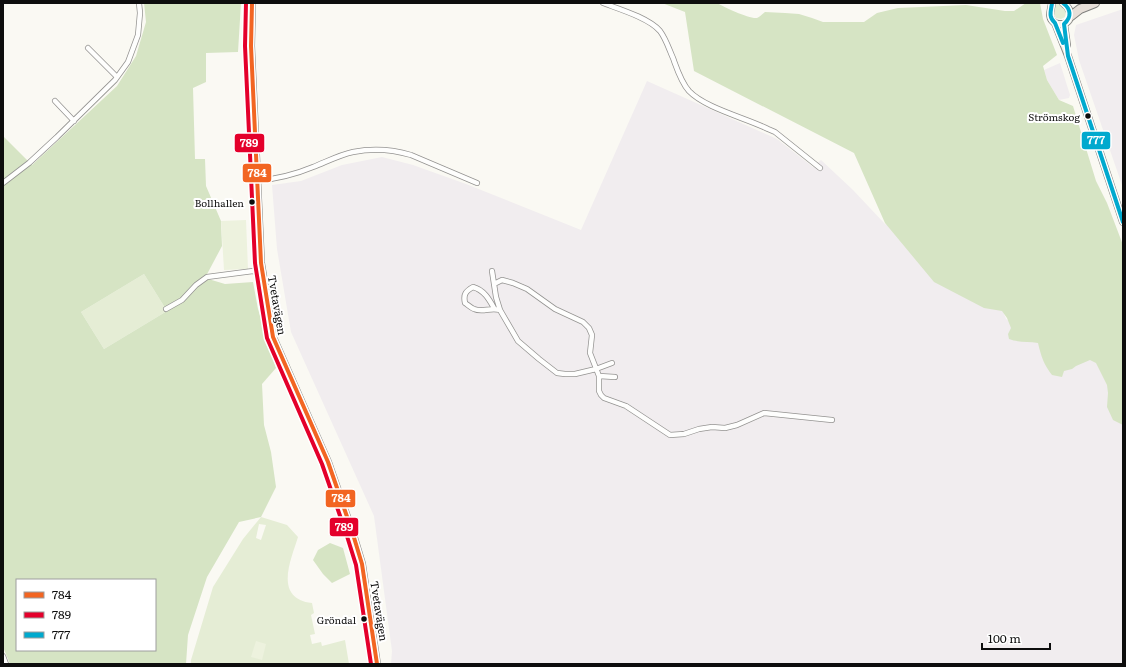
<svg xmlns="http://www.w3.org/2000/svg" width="1126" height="667" viewBox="0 0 1126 667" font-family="Literata,serif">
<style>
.industrial{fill:#f1edef}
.green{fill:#e5edd5;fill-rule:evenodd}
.forest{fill:#d6e4c4;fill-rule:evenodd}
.pitch{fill:#edf2de}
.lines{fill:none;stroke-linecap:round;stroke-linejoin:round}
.minor-casing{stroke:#949391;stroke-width:6}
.secondary-casing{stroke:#8a8a87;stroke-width:8}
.motorway-casing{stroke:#81817e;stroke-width:10}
.minor{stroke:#fefefd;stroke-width:4.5}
.secondary{stroke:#f3f2ea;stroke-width:6}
.motorway{stroke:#e7dfd8;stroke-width:8}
.bus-1-casing{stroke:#fff;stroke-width:7}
.bus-2-casing{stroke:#fff;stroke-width:7}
.bus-3-casing{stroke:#fff;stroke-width:7}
.bus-1{stroke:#f26522;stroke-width:4}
.bus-2{stroke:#e4002b;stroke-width:4}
.bus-3{stroke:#00a9ce;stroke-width:4}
.bus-dot{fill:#0d0d0d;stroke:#fff;stroke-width:1.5}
.labels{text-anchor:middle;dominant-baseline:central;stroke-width:4;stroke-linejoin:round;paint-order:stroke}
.bus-label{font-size:10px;fill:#0d0d0d;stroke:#fff;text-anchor:end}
.street-label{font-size:11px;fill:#0d0d0d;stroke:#fff}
.line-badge{stroke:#fff;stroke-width:1.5}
.badge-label{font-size:11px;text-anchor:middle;font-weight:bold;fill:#fff}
</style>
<rect width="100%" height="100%" fill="#faf9f3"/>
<path class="industrial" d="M1123 9V188L1079 60 1074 35 1076 25Z
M1060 63 1070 95 1069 98 1059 100 1047 80 1044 70Z
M647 81 777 139 813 167 821 160 853 190 885 224 953 259 991 281 1006 319 1017 326 1101 346 1123 414V664H391L392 651 374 516 291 332 277 249 272 185 301 181 342 165 382 157 413 165 466 184 581 230Z"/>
<path class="green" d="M1058 3 1061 5 1066 12 1065 17 1061 19 1056 18 1054 14 1055 5Z
M144 274 167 311 104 349 81 312Z
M261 517 287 525 298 537C291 560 273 598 312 603L314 613 311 615 315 634 310 635 312 644 321 642 322 646 345 640 349 664H191V660L213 587 243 539ZM259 524 266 525 261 540 256 538Z"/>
<path class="forest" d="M144 3H241L238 52 206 53V82L193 88 195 159H205L206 186 221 221 222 246 205 278 225 284 253 282 258 309 276 368 262 384 264 425 271 452 276 487 261 517 239 522 207 577 188 635 186 664H10L3 647V136L32 165 117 86 136 56 146 22ZM144 274 167 311 104 349 81 312ZM17 580H155V650H17Z
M662 3H717C724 7 749 19 757 18 760 17 762 14 765 12L785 13 799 14 812 18 823 22H864L877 13 898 8 966 5 1005 11H1014L1026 3H1040L1043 19 1057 55 1043 66 1047 80 1059 100 1073 106 1096 181 1107 203 1123 245V425L1113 420 1107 407 1108 393 1107 385 1096 363 1090 360 1076 366 1072 369 1064 371 1062 377 1052 375C1044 365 1041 356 1038 343 1028 341 1020 343 1009 339L1008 334 1011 328 1007 318 1002 311 984 308 934 282 885 223 854 153 694 71 685 12Z
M330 543 343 548 350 574 332 583 323 574 313 560 318 550Z"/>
<path class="pitch" d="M246 220 248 269 224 270 221 221Z
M256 641 266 644 262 660 251 657Z"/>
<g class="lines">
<defs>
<path id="minor" d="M603 3C619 9 649 18 660 31 666 39 669 49 673 58 677 69 681 82 689 91 705 108 746 118 768 129L775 132 820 168
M88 48 117 77
M55 101 74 121
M256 181C276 179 294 175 313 167 326 162 339 155 353 152 373 148 391 149 411 155L477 183
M3 183 29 163 57 137 115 80 128 62 138 35 140 13 139 3
M492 271 496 297 500 310 518 341 539 359 557 373 565 374H575L596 369 612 363
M494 284 502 280 513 283 527 289 555 309 583 322 589 328 592 335 590 353 599 376V391L601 395 604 398 626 406 670 435 684 434 699 429 712 427 725 428 737 425 764 413 832 420
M494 308C489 299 484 290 473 287 466 291 463 294 465 303 468 305 471 308 474 309 483 313 490 307 500 310
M166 309 182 300 196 285 207 277 253 271 262 273
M599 376 615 377
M3 656 6 664"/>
<path id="secondary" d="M252 3 251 46 261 263 273 337 328 462 352 531 362 564 377 664
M1052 3C1051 11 1047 18 1055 23L1068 56 1123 222
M1055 23C1071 28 1076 12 1063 3
M1064 24 1067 45"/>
<path id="motorway" d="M1071 16 1080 9 1095 3"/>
</defs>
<use href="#minor" class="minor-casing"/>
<use href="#secondary" class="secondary-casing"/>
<use href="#motorway" class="motorway-casing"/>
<use href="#minor" class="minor"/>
<use href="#secondary" class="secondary"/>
<use href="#motorway" class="motorway"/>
<defs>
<path id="bus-1" d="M252 3 251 46 261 263 273 337 328 462 352 531 362 564 377 664"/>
<path id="bus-2" d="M246 3 245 46 255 263 267 338 322 464 346 533 356 565 371 664"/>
<path id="bus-3" d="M1052 3C1051 11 1048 17 1055 23L1063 43
M1063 3C1071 9 1072 17 1064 24L1068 56 1123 222"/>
</defs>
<use href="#bus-1" class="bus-1-casing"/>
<use href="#bus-2" class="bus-2-casing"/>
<use href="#bus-3" class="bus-3-casing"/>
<use href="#bus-1" class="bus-1"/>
<use href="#bus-2" class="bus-2"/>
<use href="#bus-3" class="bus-3"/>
</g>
<g class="bus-dot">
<circle cx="1088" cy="116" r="3.5"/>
<circle cx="252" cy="202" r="3.5"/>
<circle cx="364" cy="619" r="3.5"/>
</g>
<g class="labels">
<g class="bus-label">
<text x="1080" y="116">Strömskog</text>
<text x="244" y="202">Bollhallen</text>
<text x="356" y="619">Gröndal</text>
</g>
<g class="street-label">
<text transform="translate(278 305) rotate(80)">Tvetavägen</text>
<text transform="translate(380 611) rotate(81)">Tvetavägen</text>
</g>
</g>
<g class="line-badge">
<rect x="1081" y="131" width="30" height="19" rx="4" fill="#00a9ce"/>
<rect x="234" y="133" width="31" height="20" rx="4" fill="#e4002b"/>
<rect x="242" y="163" width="30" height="20" rx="4" fill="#f26522"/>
<rect x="325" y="489" width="31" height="19" rx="4" fill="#f26522"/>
<rect x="329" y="517" width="30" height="20" rx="4" fill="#e4002b"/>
</g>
<g class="badge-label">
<text x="1096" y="144">777</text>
<text x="249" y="147">789</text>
<text x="257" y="177">784</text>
<text x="341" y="502">784</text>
<text x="344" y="531">789</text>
</g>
<rect width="1126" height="667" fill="none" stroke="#0d0d0d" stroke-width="8"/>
<rect x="16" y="579" width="140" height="72" fill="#ffffff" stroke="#9e9e9e"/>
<rect x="24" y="592" width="20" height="6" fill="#f26522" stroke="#9e9e9e"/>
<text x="52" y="599" font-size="12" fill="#0d0d0d">784</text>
<rect x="24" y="612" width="20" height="6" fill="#e4002b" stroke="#9e9e9e"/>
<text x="52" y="619" font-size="12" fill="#0d0d0d">789</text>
<rect x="24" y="632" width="20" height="6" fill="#00a9ce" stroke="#9e9e9e"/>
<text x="52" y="639" font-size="12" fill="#0d0d0d">777</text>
<path d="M982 643v6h68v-6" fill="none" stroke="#0d0d0d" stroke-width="2"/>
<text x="988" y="643" font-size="12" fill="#0d0d0d" stroke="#ffffff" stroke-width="3" paint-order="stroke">100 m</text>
</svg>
